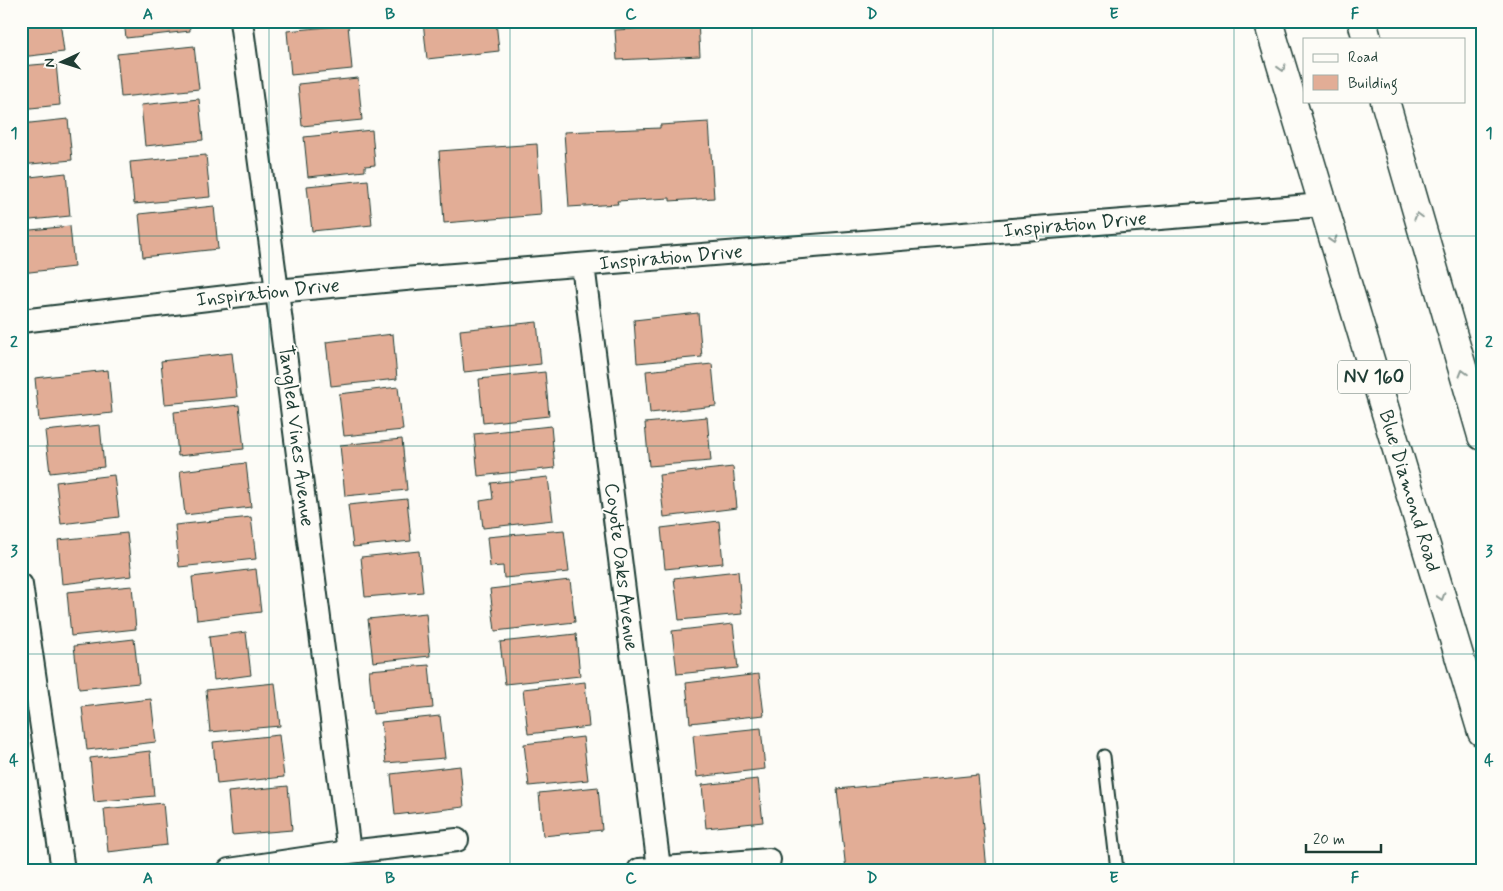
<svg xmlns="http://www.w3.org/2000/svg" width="1503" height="891" viewBox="0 0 1503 891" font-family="Mynerve,sans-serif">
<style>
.building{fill:#e2ad96;stroke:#1f3d34}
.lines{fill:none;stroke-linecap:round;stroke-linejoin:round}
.service-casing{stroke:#1f3d34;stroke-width:15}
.minor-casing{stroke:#1f3d34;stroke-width:26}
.trunk-casing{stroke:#1f3d34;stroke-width:31}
.service{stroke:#fdfcf7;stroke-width:11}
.minor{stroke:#fdfcf7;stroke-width:22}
.trunk{stroke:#fdfcf7;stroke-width:28}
.oneway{stroke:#8e9c96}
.grid{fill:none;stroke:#0f766e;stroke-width:1;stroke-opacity:0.55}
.labels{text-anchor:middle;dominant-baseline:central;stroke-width:4;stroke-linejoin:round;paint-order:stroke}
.shield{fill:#fdfcf7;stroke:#62766e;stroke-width:1}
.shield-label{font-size:19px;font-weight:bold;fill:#1f3d34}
.street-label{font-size:20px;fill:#1f3d34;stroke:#fdfcf7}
.neatline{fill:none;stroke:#0f766e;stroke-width:2}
.grid-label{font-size:16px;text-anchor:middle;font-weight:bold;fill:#0f766e}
</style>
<rect width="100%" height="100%" fill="#fdfcf7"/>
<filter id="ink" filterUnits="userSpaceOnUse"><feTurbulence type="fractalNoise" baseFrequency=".02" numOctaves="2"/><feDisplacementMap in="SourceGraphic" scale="10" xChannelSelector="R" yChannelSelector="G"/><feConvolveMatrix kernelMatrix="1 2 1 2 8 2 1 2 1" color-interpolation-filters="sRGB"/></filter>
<g filter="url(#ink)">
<path class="building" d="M21 21H60L64 52 21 57Z
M124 21H189L190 31 126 38Z
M423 21H496L499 51 427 59Z
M698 21 700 56 617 60 615 30 646 28 645 24Z
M348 25 352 69 291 75 287 31Z
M194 46 199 89 121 97 117 54Z
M56 63 60 105 21 109V66Z
M358 78 362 120 302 126 298 84Z
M199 99 203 140 145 146 141 105Z
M68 119 72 160 21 165V124Z
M709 122 714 198 670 201V198L617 201 618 204 569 207 564 132 660 128V125Z
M372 130 375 165 365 166V171L308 177 304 137Z
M537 144 541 215 444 223 439 151Z
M206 155 210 197 134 204 130 162Z
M66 173 70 216 21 221V178Z
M368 180 372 225 312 231 307 186Z
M214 206 218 249 143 257 139 214Z
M70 226 74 267 21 273V231Z
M698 313 702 357 637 363 634 320Z
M537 322 541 364 464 372 460 330Z
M393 334 397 379 331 386 326 342Z
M232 353 237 397 165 404 161 361Z
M712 364 716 406 650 413 646 371Z
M108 370 112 413 39 421 35 378Z
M545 372 549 416 483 423 479 379Z
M398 387 403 430 344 436 339 394Z
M239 405 244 449 178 456 174 412Z
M707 417 711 461 649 466 645 423Z
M100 425 104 467 50 473 45 431Z
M551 426 555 468 478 476 474 434Z
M402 439 407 490 345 496 340 445Z
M246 463 251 507 185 515 180 471Z
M733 467 737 508 664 517 659 475Z
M114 475 119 517 61 524 56 482Z
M548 477 553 520 483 528 480 501 493 499 491 483Z
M407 499 411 541 353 547 348 505Z
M251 517 256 559 179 567 175 525Z
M719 521 723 563 665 569 661 528Z
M564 530 569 572 504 578 503 566 490 567 487 537Z
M127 533 132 576 62 584 58 540Z
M419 551 423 592 365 597 361 557Z
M256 569 261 612 197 620 192 577Z
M738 571 742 614 679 620 674 578Z
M570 580 575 622 495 631 490 589Z
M132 586 136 629 71 636 67 592Z
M426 613 430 656 373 662 368 619Z
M733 624 738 668 677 674 672 631Z
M246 632 251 675 214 680 209 637Z
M576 634 580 676 505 684 500 642Z
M134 639 139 683 79 689 74 646Z
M429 665 433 708 373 714 369 670Z
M759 674 764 715 690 723 686 683Z
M585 682 589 727 528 734 523 689Z
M275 683 280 726 210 732 206 690Z
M151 699 156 742 87 750 82 707Z
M440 716 445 758 386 763 381 722Z
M761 728 765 769 697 777 693 735Z
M279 735 284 777 217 784 213 742Z
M583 737 588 780 529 786 524 744Z
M150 751 154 796 94 802 90 758Z
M460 766 464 807 395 815 391 774Z
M978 775 987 870H846L837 789Z
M758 779 763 822 706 828 702 785Z
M288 786 292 830 232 835 228 792Z
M598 787 602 830 543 836 539 793Z
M163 803 167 845 108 852 104 809Z"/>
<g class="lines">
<defs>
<path id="service" d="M1104 756 1117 870"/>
<path id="minor" d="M241 21 277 291 349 852
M583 265 659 868
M21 321 277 291 416 278 1322 205
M21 585 63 870
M229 870 349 852 457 840
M639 870 769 860"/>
<path id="trunk" d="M1268 21 1482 732
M1362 21 1367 39
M1385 101 1482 436"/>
</defs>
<use href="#service" class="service-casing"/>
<use href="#minor" class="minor-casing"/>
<use href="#trunk" class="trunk-casing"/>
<use href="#service" class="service"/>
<use href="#minor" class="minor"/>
<use href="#trunk" class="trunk"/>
</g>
<defs><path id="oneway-chevron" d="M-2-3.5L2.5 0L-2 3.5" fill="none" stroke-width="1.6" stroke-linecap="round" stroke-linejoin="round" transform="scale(1.25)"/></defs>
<g class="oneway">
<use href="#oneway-chevron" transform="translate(1282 68) rotate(73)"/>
<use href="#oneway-chevron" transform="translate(1418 216) rotate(-106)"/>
<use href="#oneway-chevron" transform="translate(1333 240) rotate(73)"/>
<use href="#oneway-chevron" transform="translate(1463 373) rotate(-106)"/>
<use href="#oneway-chevron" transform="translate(1441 597) rotate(73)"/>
</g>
</g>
<path class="grid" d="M269 21V870M510 21V870M752 21V870M993 21V870M1234 21V870M21 236H1482M21 446H1482M21 654H1482"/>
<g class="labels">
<rect class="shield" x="1338" y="360.5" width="72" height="33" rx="4"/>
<g class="shield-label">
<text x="1374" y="377">NV 160</text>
</g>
<g class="street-label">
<text transform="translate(1075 225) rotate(-5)">Inspiration Drive</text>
<text transform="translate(671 258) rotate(-5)">Inspiration Drive</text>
<text transform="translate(268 293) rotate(-6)">Inspiration Drive</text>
<text transform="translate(296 436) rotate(83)">Tangled Vines Avenue</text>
<text transform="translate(1409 491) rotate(73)">Blue Diamond Road</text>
<text transform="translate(621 567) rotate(83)">Coyote Oaks Avenue</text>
</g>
</g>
<rect width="1503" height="891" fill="none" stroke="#fdfcf7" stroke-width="55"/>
<rect x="1303" y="38" width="162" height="65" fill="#fdfcf7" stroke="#a4b0a9"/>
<rect x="1313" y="54" width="25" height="8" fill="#fdfcf7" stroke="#a4b0a9"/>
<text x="1348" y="62" font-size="15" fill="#1f3d34">Road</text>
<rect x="1313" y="75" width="25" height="15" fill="#e2ad96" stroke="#a4b0a9"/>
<text x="1348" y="88" font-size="15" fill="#1f3d34">Building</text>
<g transform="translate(62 62) rotate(266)" stroke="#fdfcf7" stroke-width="4" paint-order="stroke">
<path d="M0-4L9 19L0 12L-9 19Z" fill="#1f3d34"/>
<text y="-8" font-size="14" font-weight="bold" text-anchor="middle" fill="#1f3d34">N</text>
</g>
<path d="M1306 844v8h75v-8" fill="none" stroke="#1f3d34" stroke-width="2.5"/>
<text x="1313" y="844" font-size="15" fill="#1f3d34" stroke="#fdfcf7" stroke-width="4" paint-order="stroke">20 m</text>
<rect x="28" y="28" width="1448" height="836" class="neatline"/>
<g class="grid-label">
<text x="148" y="19">A</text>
<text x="390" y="19">B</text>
<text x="631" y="19">C</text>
<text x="872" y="19">D</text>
<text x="1114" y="19">E</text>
<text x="1355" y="19">F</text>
<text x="14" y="138">1</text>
<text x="1489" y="138">1</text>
<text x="14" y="347">2</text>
<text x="1489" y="347">2</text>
<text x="14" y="556">3</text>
<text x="1489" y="556">3</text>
<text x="14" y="765">4</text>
<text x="1489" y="765">4</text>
<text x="148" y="883">A</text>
<text x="390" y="883">B</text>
<text x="631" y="883">C</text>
<text x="872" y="883">D</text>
<text x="1114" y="883">E</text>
<text x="1355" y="883">F</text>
</g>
</svg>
